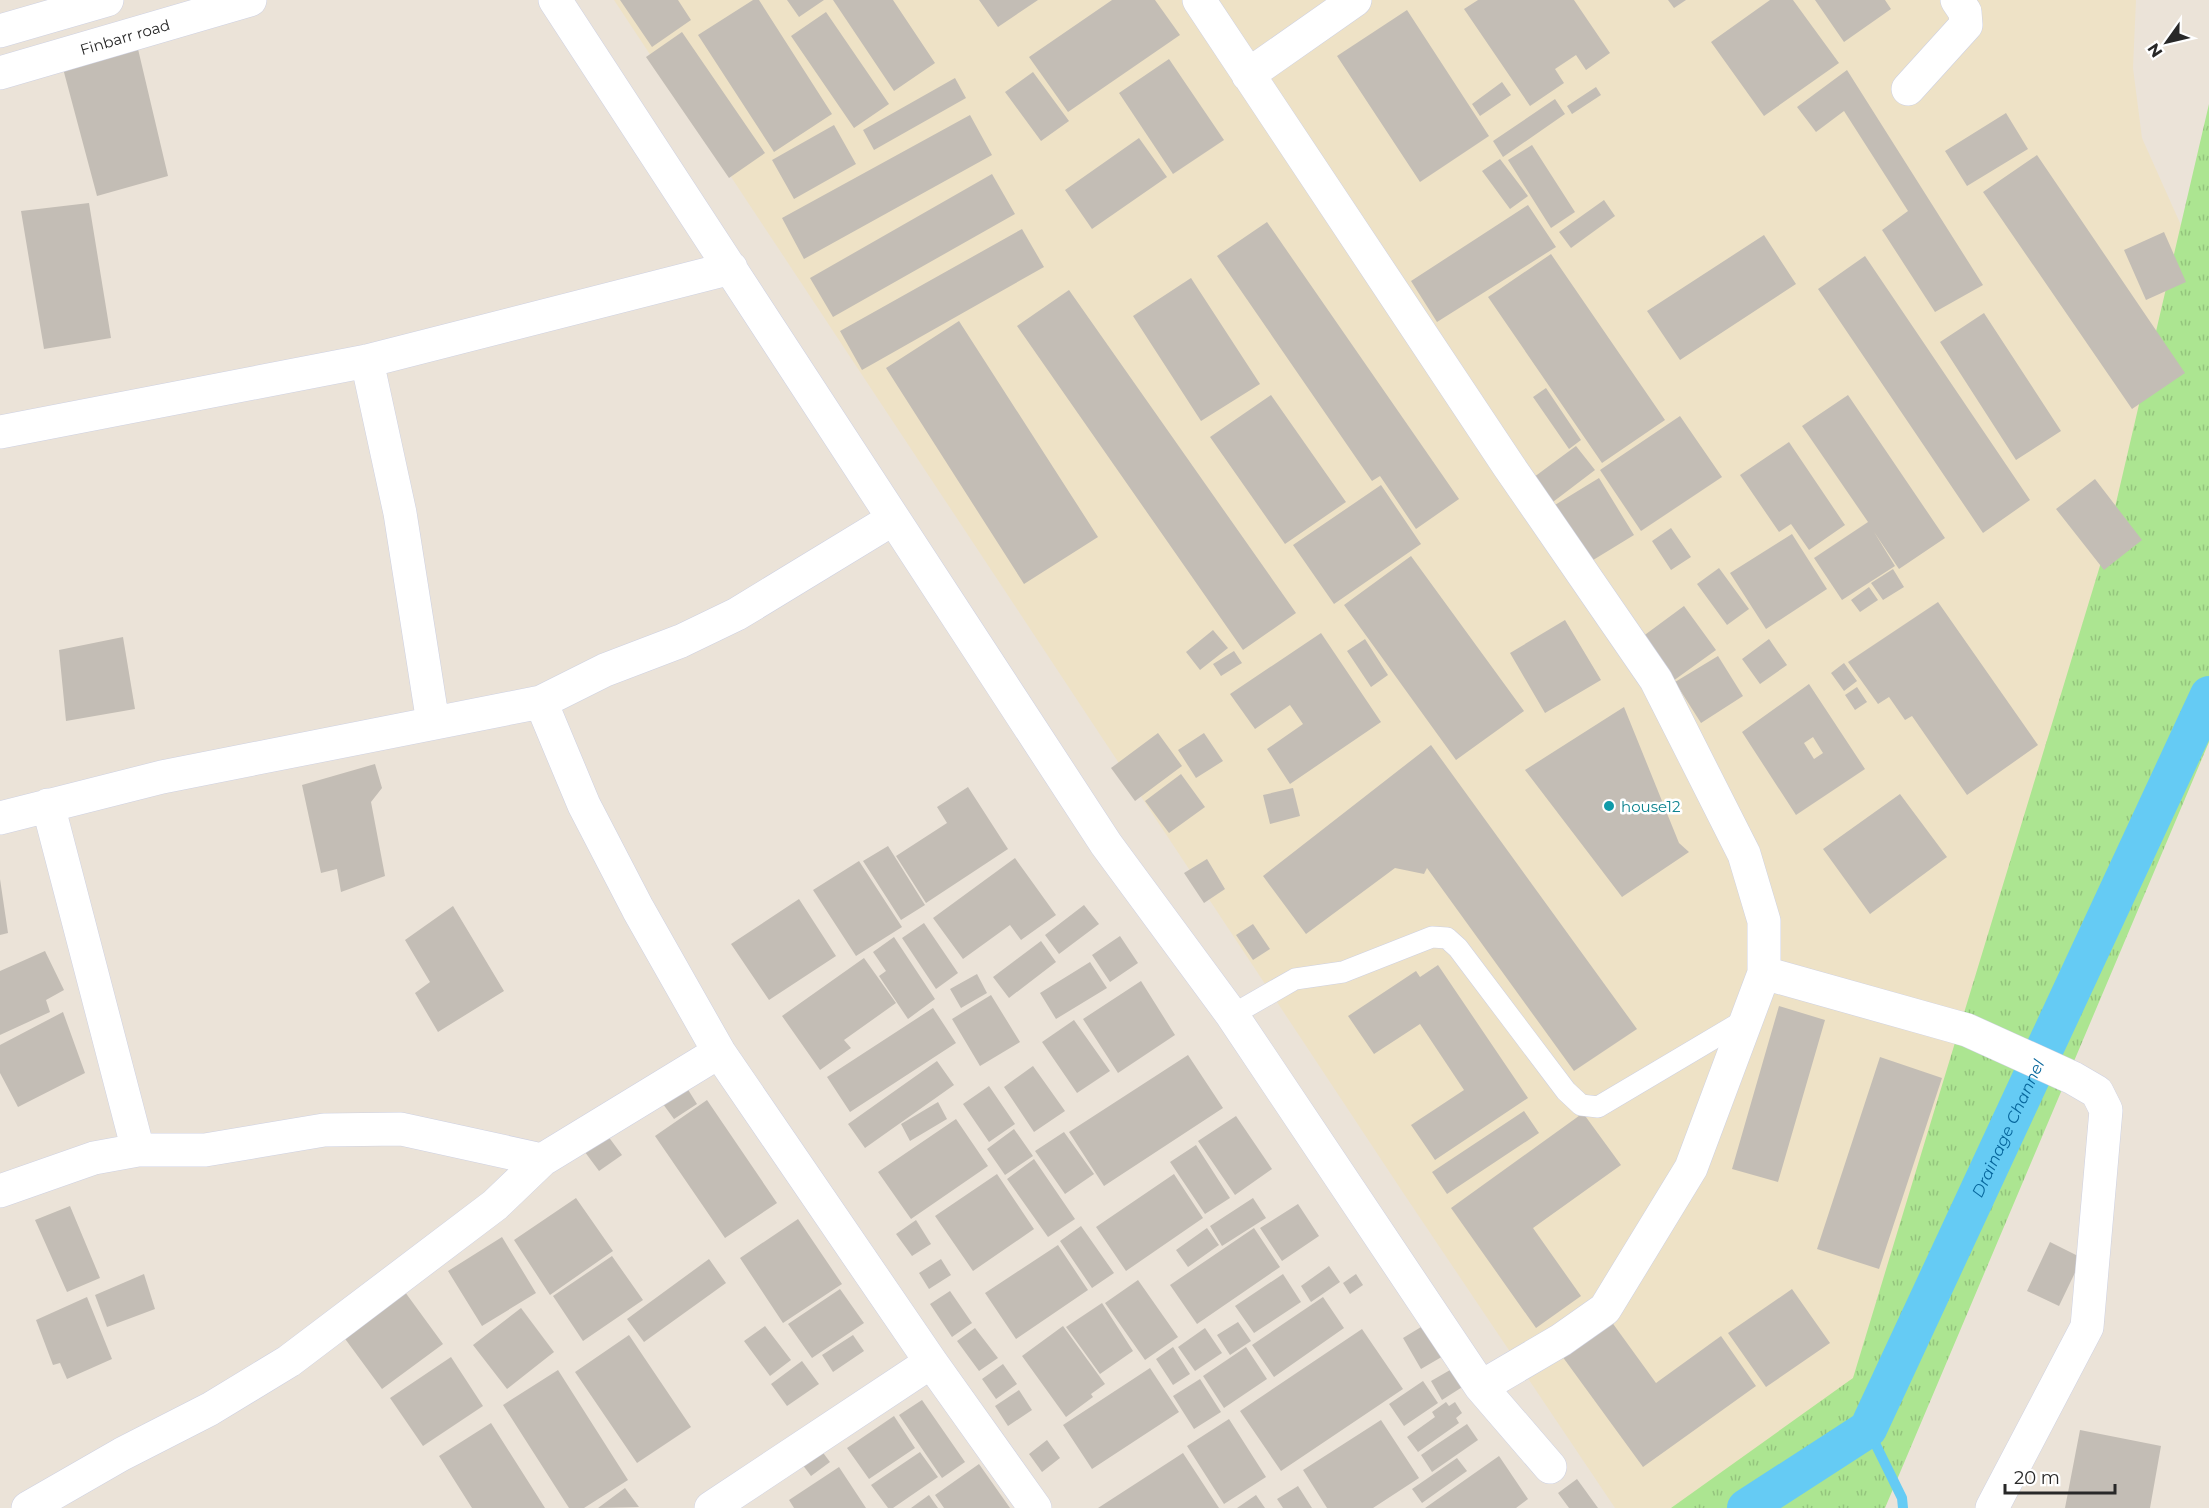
<svg xmlns="http://www.w3.org/2000/svg" width="2209" height="1508" viewBox="0 0 2209 1508" font-family="Montserrat,sans-serif">
<style>
.education{fill:#eee2c6}
.grass{fill:url(#grass-tufts)}
.lines{fill:none;stroke-linecap:round;stroke-linejoin:round}
.stream{stroke:#65cbf4;stroke-width:10}
.canal{stroke:#65cbf4;stroke-width:38}
.building{fill:#c3bdb5;fill-rule:evenodd}
.service-casing{stroke:#ced1e2;stroke-width:22}
.minor-casing{stroke:#ced1e2;stroke-width:34}
.secondary-casing{stroke:#ced1e2;stroke-width:34}
.service{stroke:#fff;stroke-width:21}
.minor{stroke:#fff;stroke-width:33}
.secondary{stroke:#fff;stroke-width:33}
.culture-dot{fill:#0f9aa8;stroke:#fff;stroke-width:2}
.labels{text-anchor:middle;dominant-baseline:central;stroke-width:5;stroke-linejoin:round;paint-order:stroke}
.street-label{font-size:15px;fill:#282828;stroke:#fff}
.culture-label{font-size:15px;fill:#0d838f;stroke:#fff;text-anchor:start}
.water-label{font-size:16px;font-style:italic;fill:#07669c;stroke:#fff}
</style>
<defs>
<pattern id="grass-tufts" width="24" height="20" patternUnits="userSpaceOnUse" patternTransform="scale(1.5)"><rect width="24" height="20" fill="#ace591"/><path d="M3 7l-1-3M5 7V3M7 7l1-3M15 17l-1-3M17 17v-4M19 17l1-3" fill="none" stroke="#94c47d"/></pattern>
</defs>
<rect width="100%" height="100%" fill="#ebe3d8"/>
<path class="education" d="M614 0H2136L2133 68 2142 138 2209 288 1858 1408 1690 1508H1615L1404 1194Z"/>
<path class="grass" d="M2209 104V742L1885 1508H1671L1853 1378 2106 546Z"/>
<g class="lines">
<path class="stream" d="M1868 1429 1902 1498 1903 1508"/>
<path class="canal" id="s1" d="M1746 1508 1868 1429 2209 695"/>
</g>
<path class="building" d="M620 0H678L691 20 652 47Z
M753 0H759L832 114 774 152 698 35Z
M787 0H824L799 17Z
M833 0H893L935 63 894 91Z
M979 0H1038L998 27Z
M1112 0H1155L1180 35 1068 112 1029 57Z
M1478 0H1574L1610 53 1586 70 1576 55 1555 69 1564 83 1530 106 1464 9Z
M1668 0H1686L1674 8Z
M1770 0H1793L1839 63 1764 116 1711 42Z
M1815 0H1885L1891 9 1844 42Z
M1407 10 1489 136 1420 182 1337 56Z
M826 12 889 104 854 128 791 36Z
M682 32 765 153 729 178 646 57Z
M138 49 168 176 97 196 61 61Z
M1169 59 1224 140 1173 174 1119 93Z
M1847 70 1983 285 1935 312 1882 230 1908 211 1844 111 1816 132 1797 107Z
M1033 72 1069 121 1041 141 1005 92Z
M955 78 966 98 874 150 863 130Z
M1502 82 1511 95 1480 116 1472 104Z
M1596 87 1601 95 1572 114 1567 106Z
M1555 99 1565 114 1503 157 1493 141Z
M2006 113 2028 149 1967 186 1945 151Z
M970 115 992 155 804 259 782 218Z
M834 125 856 164 794 199 772 160Z
M1139 138 1167 177 1092 229 1065 190Z
M1532 145 1575 212 1551 228 1508 160Z
M2037 155 2185 373 2132 409 1983 192Z
M1500 159 1528 196 1510 209 1482 171Z
M992 174 1015 214 833 317 810 278Z
M1604 200 1615 216 1571 248 1559 232Z
M89 203 111 338 44 349 21 211Z
M1528 205 1556 247 1437 322 1411 281Z
M1267 222 1459 499 1416 529 1380 476 1372 481 1217 256Z
M1022 229 1044 267 862 370 840 331Z
M2164 232 2186 282 2146 300 2124 250Z
M1764 235 1796 284 1680 360 1647 311Z
M1551 254 1665 420 1602 463 1488 297Z
M1865 256 2030 500 1983 533 1818 289Z
M1191 278 1260 384 1201 421 1133 316Z
M1069 290 1296 613 1243 650 1017 326Z
M1984 313 2061 431 2016 460 1940 342Z
M959 321 1098 537 1024 584 886 368Z
M1546 388 1581 440 1569 449 1533 397Z
M1271 395 1346 502 1285 544 1210 437Z
M1848 395 1945 538 1899 569 1874 532 1895 566 1842 600 1814 558 1868 522 1802 426Z
M1680 416 1722 477 1641 531 1600 470Z
M1789 442 1845 525 1809 550 1791 524 1779 532 1740 475Z
M1576 446 1595 470 1545 508 1526 483Z
M1599 478 1634 535 1585 565 1550 508Z
M2095 479 2142 540 2104 570 2056 509Z
M1381 485 1421 544 1334 604 1293 545Z
M1671 528 1691 557 1671 570 1652 541Z
M1792 534 1827 589 1766 629 1730 573Z
M1411 556 1524 711 1456 760 1344 605Z
M1719 568 1749 609 1727 625 1697 584Z
M1893 569 1904 587 1883 600 1871 583Z
M1869 587 1878 600 1860 612 1851 600Z
M1938 602 2038 745 1967 795 1912 716 1905 720 1889 697 1878 704 1848 662Z
M1684 606 1716 650 1673 681 1642 637Z
M1565 620 1601 680 1545 713 1510 653Z
M1213 630 1228 648 1200 670 1186 652Z
M1321 633 1381 722 1290 784 1267 749 1303 724 1290 705 1255 729 1230 694Z
M123 637 135 709 66 721 59 650Z
M1365 639 1388 675 1371 687 1347 651Z
M1769 639 1787 665 1760 684 1742 659Z
M1234 651 1242 663 1221 676 1213 664Z
M1718 656 1743 696 1701 723 1675 682Z
M1844 663 1857 681 1844 691 1831 673Z
M1809 684 1865 769 1796 815 1742 732ZM1813 737 1823 753 1814 759 1804 743Z
M1857 687 1867 702 1855 710 1845 695Z
M1624 707 1679 843 1689 852 1622 897 1525 770Z
M1158 733 1182 766 1135 801 1111 768Z
M1204 733 1223 761 1196 778 1178 750Z
M1431 745 1637 1029 1574 1071 1427 868 1424 874 1395 868 1306 934 1263 876Z
M375 764 382 788 371 802 385 876 341 892 337 869 321 873 302 785Z
M1181 774 1205 807 1169 833 1145 801Z
M968 787 1008 849 926 903 896 856 947 823 937 807Z
M1293 788 1300 816 1270 824 1263 795Z
M1900 794 1947 857 1870 914 1823 849Z
M888 846 925 905 901 920 863 861Z
M1015 858 1056 915 1021 940 1010 925 963 959 933 918Z
M1207 859 1225 889 1204 903 1184 873Z
M859 861 902 927 856 956 813 890Z
M0 879 8 933 0 935Z
M799 899 836 956 769 1000 731 944Z
M1084 905 1099 924 1059 954 1045 935Z
M453 906 504 991 438 1032 415 993 430 982 405 940Z
M924 923 958 973 936 989 902 938Z
M1253 924 1270 949 1253 960 1236 935Z
M1120 936 1138 963 1110 982 1092 955Z
M894 937 935 999 908 1019 879 976 886 971 873 952Z
M1041 941 1056 962 1009 998 993 977Z
M45 951 64 990 46 1000 50 1012 0 1035V971Z
M864 958 896 1003 844 1040 851 1048 820 1070 782 1016Z
M1090 962 1107 988 1056 1019 1040 993Z
M1438 965 1528 1098 1435 1160 1411 1125 1464 1090 1420 1024 1374 1054 1348 1016 1416 971 1420 977Z
M977 974 987 993 961 1008 950 989Z
M1141 981 1175 1035 1118 1073 1083 1019Z
M991 995 1020 1042 980 1066 952 1019Z
M1779 1006 1825 1020 1778 1182 1732 1169Z
M933 1008 956 1043 850 1112 827 1077Z
M63 1012 85 1073 18 1107 0 1073V1045Z
M1074 1020 1110 1071 1077 1093 1042 1042Z
M1188 1055 1223 1108 1104 1186 1069 1132Z
M1880 1057 1942 1078 1879 1269 1817 1249Z
M937 1061 954 1085 865 1148 848 1124Z
M1033 1066 1065 1111 1034 1132 1004 1087Z
M989 1086 1015 1124 989 1142 963 1104Z
M687 1088 697 1104 674 1119 663 1104Z
M707 1100 777 1203 725 1238 655 1136Z
M938 1102 947 1119 910 1141 901 1124Z
M1524 1111 1539 1133 1447 1194 1432 1172Z
M1583 1113 1621 1165 1533 1228 1581 1296 1536 1328 1451 1208Z
M1236 1116 1272 1169 1235 1195 1198 1141Z
M956 1119 988 1166 911 1219 878 1172Z
M602 1128 622 1155 599 1171 579 1144Z
M1014 1129 1033 1156 1005 1175 987 1149Z
M1064 1132 1094 1174 1065 1194 1035 1151Z
M1196 1145 1230 1198 1205 1214 1170 1162Z
M1034 1159 1075 1219 1048 1237 1007 1179Z
M997 1174 1034 1229 973 1271 935 1216Z
M1174 1174 1203 1218 1126 1271 1096 1227Z
M576 1198 613 1251 550 1295 514 1240Z
M1253 1198 1266 1218 1222 1246 1210 1226Z
M1298 1204 1319 1236 1282 1261 1260 1228Z
M70 1206 100 1278 67 1292 35 1220Z
M798 1219 842 1284 783 1323 740 1258Z
M916 1220 931 1244 912 1256 896 1234Z
M1081 1226 1114 1273 1092 1288 1060 1241Z
M1207 1228 1219 1245 1188 1267 1176 1250Z
M1254 1228 1280 1267 1197 1324 1170 1285Z
M502 1237 536 1293 482 1326 448 1271Z
M2050 1242 2082 1258 2059 1306 2027 1291Z
M1058 1245 1088 1290 1016 1339 985 1293Z
M612 1256 643 1300 583 1341 553 1296Z
M709 1259 726 1283 644 1342 627 1319Z
M941 1259 951 1275 929 1289 919 1273Z
M1329 1266 1340 1282 1311 1302 1301 1286Z
M144 1274 155 1309 107 1327 95 1295Z
M1283 1274 1301 1302 1254 1333 1235 1306Z
M1356 1274 1363 1285 1350 1294 1343 1283Z
M1138 1280 1178 1337 1145 1360 1105 1303Z
M840 1289 864 1323 812 1358 788 1324Z
M1792 1289 1830 1343 1766 1387 1728 1333Z
M950 1291 972 1323 952 1337 930 1304Z
M405 1292 443 1344 382 1389 343 1336Z
M87 1297 112 1359 67 1379 60 1363 53 1365 36 1320Z
M1323 1297 1344 1328 1274 1377 1252 1345Z
M1102 1303 1133 1351 1100 1374 1066 1327Z
M521 1308 554 1352 507 1389 473 1345Z
M1611 1321 1656 1383 1721 1336 1756 1386 1643 1467 1562 1356Z
M1238 1322 1251 1341 1230 1355 1217 1335Z
M1426 1324 1445 1355 1421 1369 1403 1338Z
M765 1326 791 1360 770 1376 744 1341Z
M1063 1326 1105 1384 1091 1394 1093 1397 1066 1417 1022 1356Z
M975 1328 998 1358 979 1371 957 1341Z
M1205 1328 1222 1353 1195 1371 1178 1347Z
M1362 1329 1403 1389 1281 1471 1240 1411Z
M629 1335 691 1427 637 1463 575 1372Z
M853 1335 864 1351 833 1372 822 1355Z
M1173 1347 1190 1374 1173 1385 1156 1359Z
M1246 1347 1267 1379 1224 1408 1203 1376Z
M451 1357 483 1406 423 1446 390 1398Z
M802 1361 819 1384 787 1406 771 1384Z
M1003 1364 1017 1384 996 1399 982 1379Z
M1457 1366 1467 1384 1442 1400 1431 1381Z
M1150 1368 1179 1412 1092 1469 1063 1425Z
M558 1370 628 1480 584 1508H569L503 1405Z
M1200 1379 1221 1412 1194 1429 1173 1396Z
M1423 1381 1438 1403 1404 1426 1389 1404Z
M1019 1390 1032 1410 1008 1426 995 1406Z
M922 1400 965 1462 942 1478 899 1415Z
M1446 1402 1449 1406 1455 1402 1462 1413 1456 1418 1459 1423 1418 1452 1407 1437 1435 1417 1432 1412Z
M894 1416 915 1448 869 1479 847 1448Z
M1229 1419 1266 1477 1224 1504 1187 1446Z
M1381 1420 1419 1478 1373 1508H1327L1303 1470Z
M491 1423 545 1508H472L439 1456Z
M1467 1424 1478 1440 1432 1472 1421 1455Z
M2080 1430 2161 1446 2150 1508H2065Z
M1047 1440 1060 1458 1042 1472 1029 1454Z
M818 1446 830 1462 811 1476 799 1460Z
M920 1452 938 1477 893 1508H888L871 1485Z
M1183 1453 1219 1508H1098Z
M1499 1456 1528 1499 1516 1508H1425Z
M1457 1458 1467 1471 1422 1503 1412 1489Z
M979 1464 1010 1508H944L935 1495Z
M839 1467 866 1508H794L789 1500Z
M1577 1479 1598 1508H1569L1558 1493Z
M1298 1486 1312 1508H1283L1277 1499Z
M625 1488 639 1507 598 1508Z
M929 1495 938 1508H911Z
M1256 1495 1265 1508H1237Z"/>
<g class="lines">
<defs>
<path id="service" d="M1232 1015 1295 979 1343 972 1432 937 1447 938 1458 948 1566 1091 1581 1105 1598 1107 1748 1018"/>
<path id="minor" d="M555 0 1106 844 1232 1015 1481 1387 1550 1467
M1199 0 1508 465 1656 680 1744 854 1764 921V973L1691 1168 1605 1309 1561 1340 1481 1387
M1248 75 1355 0
M1908 89 1966 25 1965 12 1957 0
M367 361 400 513 433 723
M0 432 367 361 731 268
M541 702 584 805 638 909 719 1052 931 1362 1035 1508
M48 805 138 1150
M0 818 162 777 541 702 605 670 681 641 737 614 893 519
M1764 973 1967 1030 2073 1078 2097 1092 2106 1110 2087 1327 1992 1508
M0 1191 94 1158 138 1150H205L324 1130 401 1129 542 1160
M28 1508 122 1454 210 1409 289 1361 495 1205 542 1160 719 1052
M711 1508 931 1362"/>
<g id="secondary">
<path d="M0 31 107 0"/>
<path id="s2" d="M0 73 250 0"/>
</g>
</defs>
<use href="#service" class="service-casing"/>
<use href="#minor" class="minor-casing"/>
<use href="#secondary" class="secondary-casing"/>
<use href="#service" class="service"/>
<use href="#minor" class="minor"/>
<use href="#secondary" class="secondary"/>
</g>
<circle class="culture-dot" cx="1609" cy="806" r="6"/>
<g class="labels">
<g class="street-label">
<text stroke="none"><textPath href="#s2" startOffset="130">Finbarr road</textPath></text>
</g>
<g class="culture-label">
<text x="1621" y="806">house12</text>
</g>
<g class="water-label">
<text stroke="none"><textPath href="#s1" startOffset="477">Drainage Channel</textPath></text>
</g>
</g>
<g transform="translate(2167 42) rotate(236)" stroke="#ffffff" stroke-width="4.5" paint-order="stroke">
<path d="M0-4.5L10 22L0 15L-10 22Z" fill="#282828"/>
<text y="-9" font-size="16" font-weight="bold" text-anchor="middle" fill="#282828">N</text>
</g>
<path d="M2005 1484v9h110v-9" fill="none" stroke="#282828" stroke-width="3"/>
<text x="2014" y="1484" font-size="18" fill="#282828" stroke="#ffffff" stroke-width="4.5" paint-order="stroke">20 m</text>
</svg>
